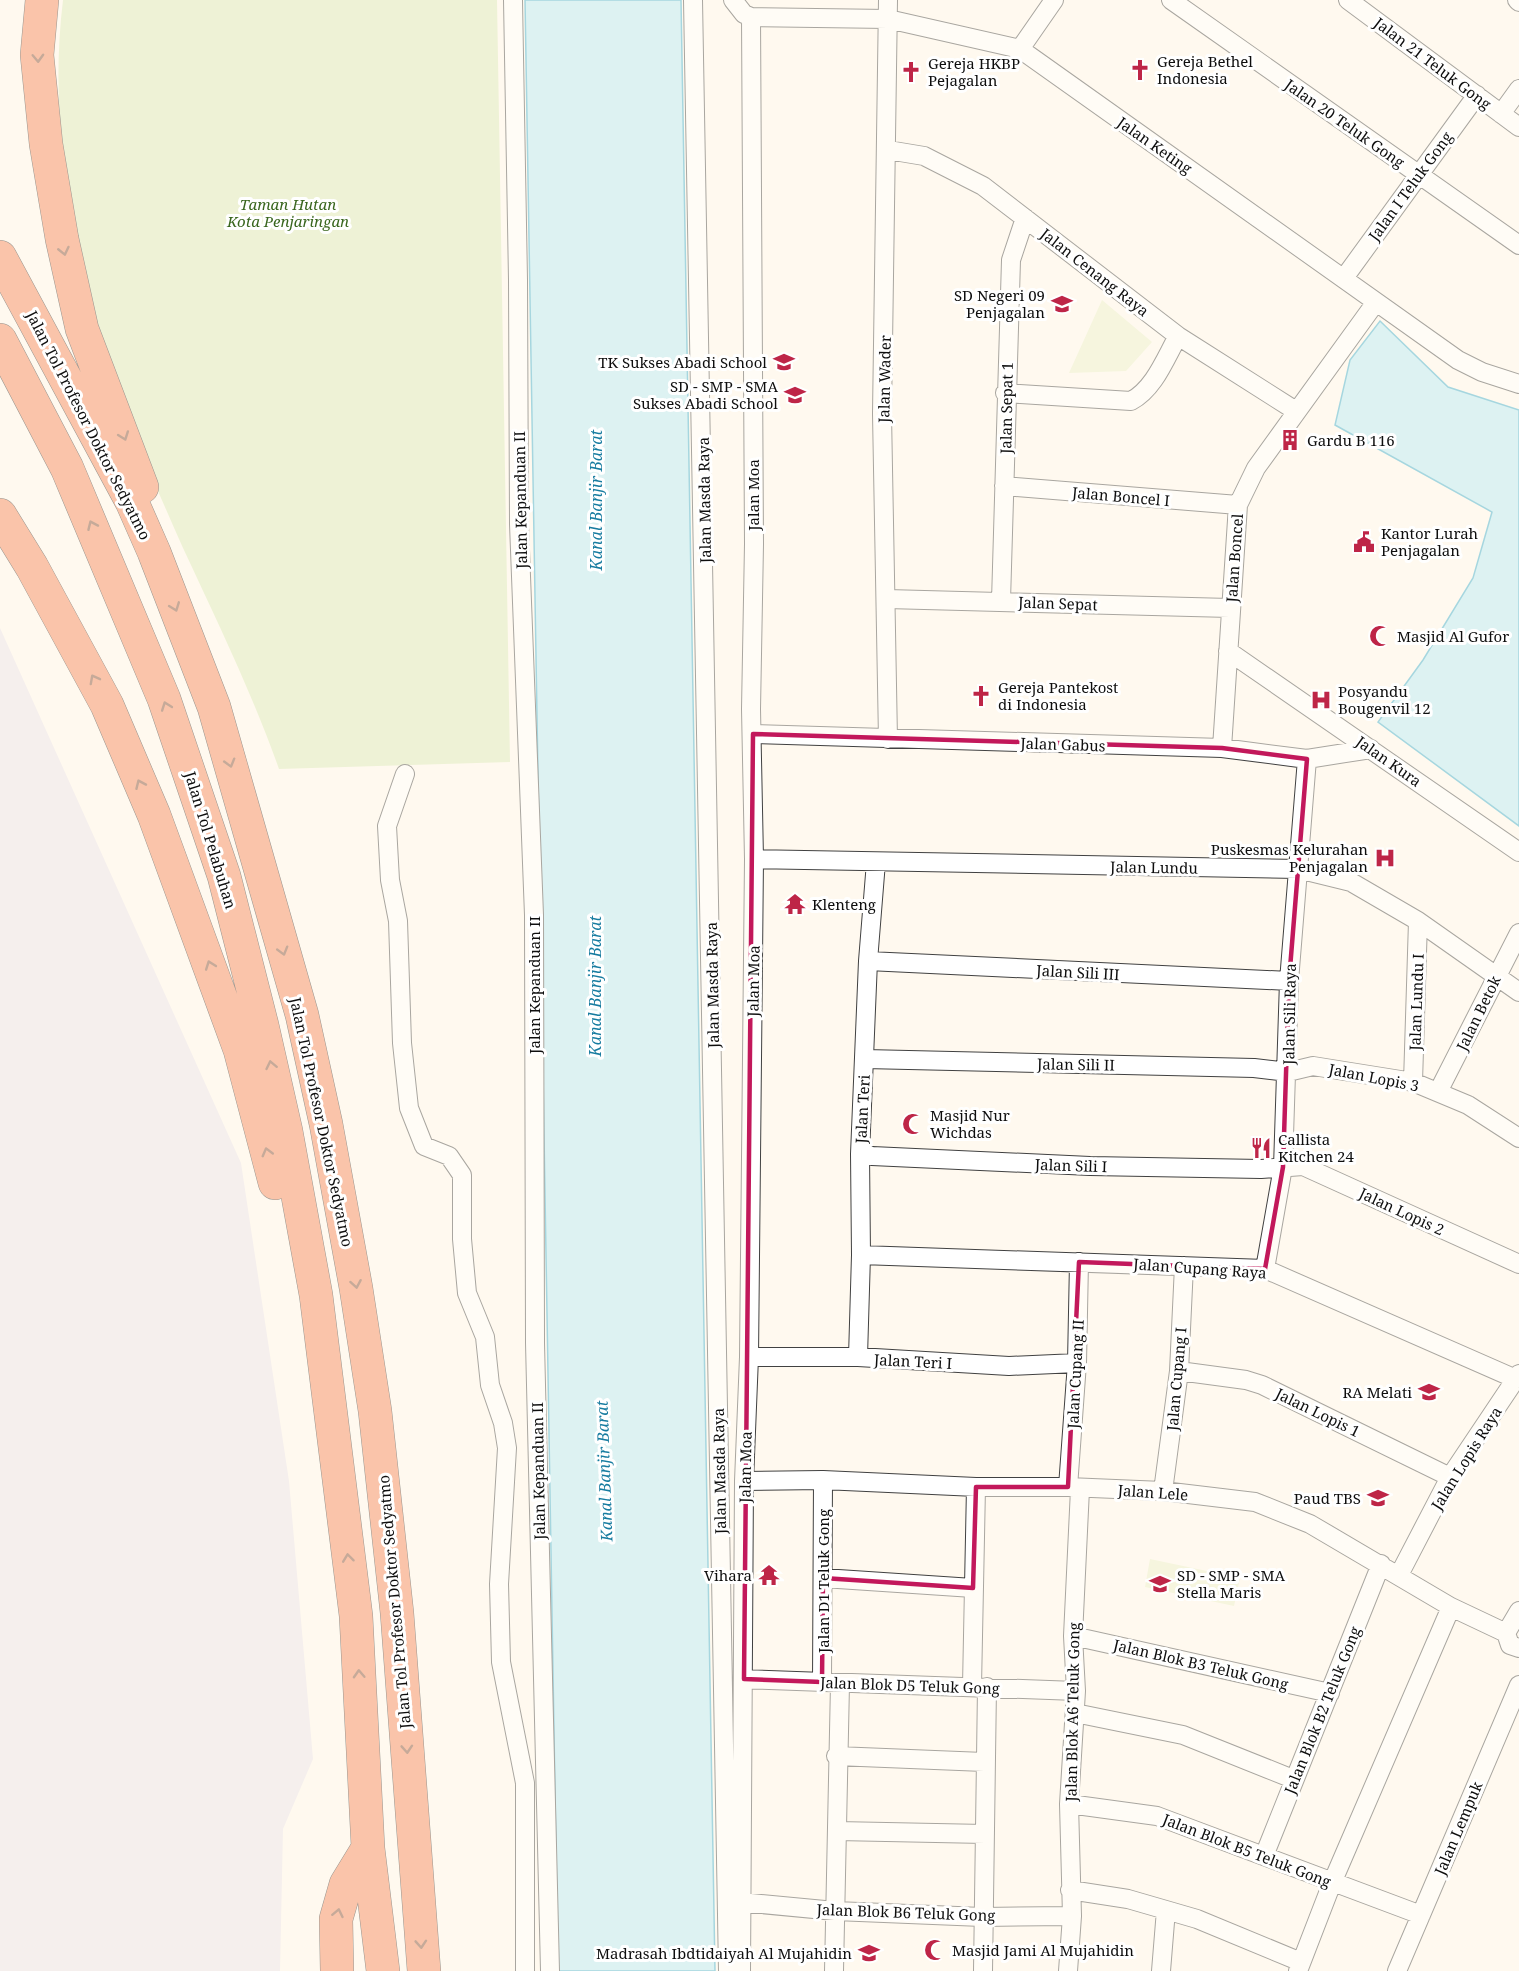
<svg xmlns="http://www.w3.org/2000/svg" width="1519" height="1971" viewBox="0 0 1519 1971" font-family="'Noto Serif',serif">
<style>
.industrial{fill:#e9e2ec}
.green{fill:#dae9b8}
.pitch{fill:#eaf0ca}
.water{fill:#b3e9f6;stroke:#3aaccd;stroke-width:1.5}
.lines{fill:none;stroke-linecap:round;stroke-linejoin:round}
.street-casing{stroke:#414141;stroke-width:20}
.highway-casing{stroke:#1f1f1f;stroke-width:34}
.street{stroke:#fff;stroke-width:18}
.highway{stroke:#f48457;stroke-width:33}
.oneway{stroke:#814932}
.marked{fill:none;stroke:#c2185b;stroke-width:4.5;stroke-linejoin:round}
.labels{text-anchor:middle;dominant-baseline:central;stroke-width:6;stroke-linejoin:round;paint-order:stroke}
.poi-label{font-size:15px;fill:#0e0e0e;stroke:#fff;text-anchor:start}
.street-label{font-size:15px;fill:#0e0e0e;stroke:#fff}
.park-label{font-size:15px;font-style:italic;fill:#39661e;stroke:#fff}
.water-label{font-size:16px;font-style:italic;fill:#177ca0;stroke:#fff}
</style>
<rect width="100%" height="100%" fill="#fff9ef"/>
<path class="industrial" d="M0 628 241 1163 289 1481 313 1759 283 1829 280 1971H0Z"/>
<path class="green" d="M63 0H497L510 762 279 769C252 693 217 621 183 548 107 379 40 188 63 0Z"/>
<path class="pitch" d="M1102 300 1152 342 1126 371 1069 373Z
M1150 1559 1240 1578 1234 1606 1145 1587Z"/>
<path class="water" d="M525 0H681L715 1971H558Z
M1380 321 1448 387 1519 410V826L1378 722 1423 660 1473 578 1492 512 1335 425 1350 360Z"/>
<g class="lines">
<defs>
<path id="street" d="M513 0 518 280 519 524 534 915 535 1343 550 1971
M693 0 728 1971
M733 0 744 14 751 17 888 19 1020 49 1458 360 1482 372 1519 384
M1171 0 1519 245
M1348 0 1519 127
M1517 0 1519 2
M1020 49 1054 0
M1501 114 1519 89
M888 150 924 156 983 186 1178 336 1296 411
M1344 278 1477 95
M1005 393 1131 401C1154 389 1165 359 1178 336
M1004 486 1238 505
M887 599 1230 608
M1001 601 1011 260 1025 218
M1228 651 1519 852
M753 734 1222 748 1307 759 1371 749
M888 739 882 414 888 0
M1222 748 1238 505 1256 468 1376 302
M405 774 387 826 390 880 398 921 402 1043 409 1108 424 1146 449 1156 462 1175V1239L467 1293 485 1337 490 1385 503 1423 507 1448 499 1584 501 1662 525 1783V1971
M754 859 1298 869 1351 882 1418 921 1519 992
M868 961 1289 981
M865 1059 1254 1068 1288 1072 1313 1066 1413 1082 1468 1105 1519 1138
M1413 1082 1418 921
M1438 1092 1519 933
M860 1154 872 1156 1090 1166 1261 1169 1303 1166 1519 1264
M861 1255 1265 1269 1516 1379
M1265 1269 1283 1167 1289 981 1307 759
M749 1357H858L1009 1366 1077 1363
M858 1357 861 1255 860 1154 868 961 876 862
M1179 1371 1246 1380 1262 1385 1450 1477
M744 1481 823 1480 976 1487H1068L1163 1491 1255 1502 1310 1524 1451 1607 1506 1633
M1068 1487 1077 1363 1079 1262
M1163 1491 1179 1371 1184 1266
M1399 1575 1450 1477 1519 1374
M823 1578 973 1588
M1506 1633 1519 1611
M1506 1633 1510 1645 1519 1648
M1073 1636 1330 1693
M744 1679 1076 1691
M822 1682 823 1480
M972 1686 976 1487
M1075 1713 1183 1735 1293 1779
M836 1756 984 1762
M1069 1804 1157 1816 1421 1915
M837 1831 985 1834
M1264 1856 1381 1564
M1070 1890 1128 1899 1166 1910
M740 1902 835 1911 982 1917 1072 1916
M741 1971 744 1481 749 1357 754 859 751 709 754 544 751 17
M834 1971 840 1684
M983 1971 987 1687
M1068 1971 1072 1916 1069 1804 1076 1691 1073 1636 1080 1489
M1161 1971 1166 1910 1197 1919 1301 1962
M1298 1971 1332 1883 1451 1607
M1397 1971 1519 1685"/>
<path id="highway" d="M42 0 37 55 46 144 62 239 82 329 142 487
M0 257 132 502 154 552 214 707 302 1015 326 1124 356 1288 375 1411 397 1613 424 1971
M0 340 67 468 164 699 224 876 262 1025 286 1131 316 1295 356 1616 368 1848 383 1971
M0 515 32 567 107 705 154 815 240 1050 275 1183
M337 1971 336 1919 346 1884 368 1848"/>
</defs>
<use href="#street" class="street-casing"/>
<use href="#highway" class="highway-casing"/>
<use href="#street" class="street"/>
<use href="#highway" class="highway"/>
</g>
<defs><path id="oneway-chevron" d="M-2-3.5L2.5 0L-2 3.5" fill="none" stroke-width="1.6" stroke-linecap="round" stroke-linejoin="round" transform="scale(1.5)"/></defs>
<g class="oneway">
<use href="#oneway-chevron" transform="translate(38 58) rotate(88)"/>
<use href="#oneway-chevron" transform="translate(64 251) rotate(77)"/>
<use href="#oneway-chevron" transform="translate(124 436) rotate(70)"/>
<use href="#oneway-chevron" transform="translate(92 525) rotate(-114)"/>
<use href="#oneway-chevron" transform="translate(175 607) rotate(69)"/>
<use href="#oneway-chevron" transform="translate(94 679) rotate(-118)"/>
<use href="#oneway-chevron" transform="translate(166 706) rotate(-110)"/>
<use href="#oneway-chevron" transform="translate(230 763) rotate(74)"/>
<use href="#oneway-chevron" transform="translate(140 784) rotate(-114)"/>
<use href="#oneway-chevron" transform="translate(283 951) rotate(74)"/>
<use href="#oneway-chevron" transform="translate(210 965) rotate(-110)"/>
<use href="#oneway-chevron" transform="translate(271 1065) rotate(-102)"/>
<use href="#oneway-chevron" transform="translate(267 1152) rotate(-105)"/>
<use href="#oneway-chevron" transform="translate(356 1284) rotate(80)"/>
<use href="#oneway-chevron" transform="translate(348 1558) rotate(-97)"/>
<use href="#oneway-chevron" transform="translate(359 1674) rotate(-93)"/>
<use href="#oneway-chevron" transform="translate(407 1749) rotate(86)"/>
<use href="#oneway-chevron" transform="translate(338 1913) rotate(-78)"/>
<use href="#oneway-chevron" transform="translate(421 1944) rotate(86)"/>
</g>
<path d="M0 0H1519V1971H0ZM753 734 1222 748 1307 759 1289 981 1283 1167 1265 1269 1079 1262 1068 1487H976L973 1588 823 1578 822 1682 744 1679Z" fill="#fff9ef" fill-opacity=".55" fill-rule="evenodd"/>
<path class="marked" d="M753 734 1222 748 1307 759 1289 981 1283 1167 1265 1269 1079 1262 1068 1487H976L973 1588 823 1578 822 1682 744 1679Z"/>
<defs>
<symbol id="church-bare" viewBox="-9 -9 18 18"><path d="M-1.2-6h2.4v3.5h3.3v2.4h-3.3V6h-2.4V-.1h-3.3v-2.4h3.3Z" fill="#be2547" stroke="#fff" stroke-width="2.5" paint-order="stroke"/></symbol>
<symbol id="school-bare" viewBox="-9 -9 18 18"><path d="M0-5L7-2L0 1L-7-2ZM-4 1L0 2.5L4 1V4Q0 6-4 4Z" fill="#be2547" stroke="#fff" stroke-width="2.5" paint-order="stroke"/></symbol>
<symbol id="building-bare" viewBox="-9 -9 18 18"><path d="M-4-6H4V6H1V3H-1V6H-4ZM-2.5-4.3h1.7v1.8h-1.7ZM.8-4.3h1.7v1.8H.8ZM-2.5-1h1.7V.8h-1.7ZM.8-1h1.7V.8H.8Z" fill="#be2547" stroke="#fff" stroke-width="2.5" paint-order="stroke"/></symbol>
<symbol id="civic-bare" viewBox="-9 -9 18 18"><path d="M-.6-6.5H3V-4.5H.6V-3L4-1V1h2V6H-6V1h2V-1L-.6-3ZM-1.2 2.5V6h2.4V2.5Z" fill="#be2547" stroke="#fff" stroke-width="2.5" paint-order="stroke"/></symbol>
<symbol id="mosque-bare" viewBox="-9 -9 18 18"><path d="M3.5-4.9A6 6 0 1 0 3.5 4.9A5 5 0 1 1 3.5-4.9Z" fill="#be2547" stroke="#fff" stroke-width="2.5" paint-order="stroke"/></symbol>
<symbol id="hospital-bare" viewBox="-9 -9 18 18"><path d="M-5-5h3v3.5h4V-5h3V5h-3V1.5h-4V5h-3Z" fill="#be2547" stroke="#fff" stroke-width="2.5" paint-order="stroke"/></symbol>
<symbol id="temple-bare" viewBox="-9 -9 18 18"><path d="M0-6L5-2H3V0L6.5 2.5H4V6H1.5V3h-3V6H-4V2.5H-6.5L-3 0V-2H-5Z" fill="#be2547" stroke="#fff" stroke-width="2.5" paint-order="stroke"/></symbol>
<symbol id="restaurant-bare" viewBox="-9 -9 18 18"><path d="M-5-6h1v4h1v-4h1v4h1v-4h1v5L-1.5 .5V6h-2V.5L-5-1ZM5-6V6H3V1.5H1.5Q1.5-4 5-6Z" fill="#be2547" stroke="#fff" stroke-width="2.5" paint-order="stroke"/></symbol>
</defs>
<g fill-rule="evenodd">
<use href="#church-bare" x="1125" y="55" width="30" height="30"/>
<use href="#church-bare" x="896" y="57" width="30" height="30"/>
<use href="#school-bare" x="1047" y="289" width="30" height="30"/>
<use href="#school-bare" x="769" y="347" width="30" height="30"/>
<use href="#school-bare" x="780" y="380" width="30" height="30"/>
<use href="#building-bare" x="1275" y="425" width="30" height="30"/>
<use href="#civic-bare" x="1349" y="527" width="30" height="30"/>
<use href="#mosque-bare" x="1365" y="621" width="30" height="30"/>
<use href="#church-bare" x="966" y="681" width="30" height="30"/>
<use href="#hospital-bare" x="1306" y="685" width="30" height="30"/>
<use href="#hospital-bare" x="1370" y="843" width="30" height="30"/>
<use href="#temple-bare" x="780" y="889" width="30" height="30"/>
<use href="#mosque-bare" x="898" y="1109" width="30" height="30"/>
<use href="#restaurant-bare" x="1246" y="1133" width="30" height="30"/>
<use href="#school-bare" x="1414" y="1377" width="30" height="30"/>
<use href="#school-bare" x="1363" y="1483" width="30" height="30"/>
<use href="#temple-bare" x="754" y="1560" width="30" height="30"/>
<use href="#school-bare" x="1145" y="1569" width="30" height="30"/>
<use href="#mosque-bare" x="920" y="1935" width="30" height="30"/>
<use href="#school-bare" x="854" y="1938" width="30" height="30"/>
</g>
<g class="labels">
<g class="poi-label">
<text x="1157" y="61">Gereja Bethel<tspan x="1157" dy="17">Indonesia</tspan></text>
<text x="928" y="63">Gereja HKBP<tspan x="928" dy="17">Pejagalan</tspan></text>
<text x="1045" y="295" text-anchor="end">SD Negeri 09<tspan x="1045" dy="17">Penjagalan</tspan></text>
<text x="767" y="362" text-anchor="end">TK Sukses Abadi School</text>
<text x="778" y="386" text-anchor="end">SD - SMP - SMA<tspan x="778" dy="17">Sukses Abadi School</tspan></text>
<text x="1307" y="440">Gardu B 116</text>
<text x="1381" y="533">Kantor Lurah<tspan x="1381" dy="17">Penjagalan</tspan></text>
<text x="1397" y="636">Masjid Al Gufor</text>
<text x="998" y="687">Gereja Pantekost<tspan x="998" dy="17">di Indonesia</tspan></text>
<text x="1338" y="691">Posyandu<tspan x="1338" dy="17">Bougenvil 12</tspan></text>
<text x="1368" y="849" text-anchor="end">Puskesmas Kelurahan<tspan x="1368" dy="17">Penjagalan</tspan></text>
<text x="812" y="904">Klenteng</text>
<text x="930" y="1115">Masjid Nur<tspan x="930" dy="17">Wichdas</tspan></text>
<text x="1278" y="1139">Callista<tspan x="1278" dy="17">Kitchen 24</tspan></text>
<text x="1412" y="1392" text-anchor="end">RA Melati</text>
<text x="1361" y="1498" text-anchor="end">Paud TBS</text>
<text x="752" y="1575" text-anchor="end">Vihara</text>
<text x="1177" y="1575">SD - SMP - SMA<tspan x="1177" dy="17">Stella Maris</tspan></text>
<text x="952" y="1950">Masjid Jami Al Mujahidin</text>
<text x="852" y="1953" text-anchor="end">Madrasah Ibdtidaiyah Al Mujahidin</text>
</g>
<g class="street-label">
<text transform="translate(1433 63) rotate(37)">Jalan 21 Teluk Gong</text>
<text transform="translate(1345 123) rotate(35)">Jalan 20 Teluk Gong</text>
<text transform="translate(1155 145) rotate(35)">Jalan Keting</text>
<text transform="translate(1410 186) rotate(-54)">Jalan I Teluk Gong</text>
<text transform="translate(1095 272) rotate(38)">Jalan Cenang Raya</text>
<text transform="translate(884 379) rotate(-89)">Jalan Wader</text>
<text transform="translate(1006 408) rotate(-89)">Jalan Sepat 1</text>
<text transform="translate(89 425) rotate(63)">Jalan Tol Profesor Doktor Sedyatmo</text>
<text transform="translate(753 495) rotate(-90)">Jalan Moa</text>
<text transform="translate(1121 496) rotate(5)">Jalan Boncel I</text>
<text transform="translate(520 500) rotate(-91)">Jalan Kepanduan II</text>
<text transform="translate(704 500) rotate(-91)">Jalan Masda Raya</text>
<text transform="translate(1234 558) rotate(-86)">Jalan Boncel</text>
<text transform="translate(1058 603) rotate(2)">Jalan Sepat</text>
<text transform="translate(1063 744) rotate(2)">Jalan Gabus</text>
<text transform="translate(1389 761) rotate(35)">Jalan Kura</text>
<text transform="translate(211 840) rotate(73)">Jalan Tol Pelabuhan</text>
<text transform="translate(1154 867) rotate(1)">Jalan Lundu</text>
<text transform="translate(1078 972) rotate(3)">Jalan Sili III</text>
<text transform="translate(753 981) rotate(-89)">Jalan Moa</text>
<text transform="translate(534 985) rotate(-90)">Jalan Kepanduan II</text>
<text transform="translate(712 985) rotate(-91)">Jalan Masda Raya</text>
<text transform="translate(1416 1002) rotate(-88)">Jalan Lundu I</text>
<text transform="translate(1478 1013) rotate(-64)">Jalan Betok</text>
<text transform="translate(1289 1014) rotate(-89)">Jalan Sili Raya</text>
<text transform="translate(1076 1064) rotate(1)">Jalan Sili II</text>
<text transform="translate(1374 1077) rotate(11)">Jalan Lopis 3</text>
<text transform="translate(862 1109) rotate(-87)">Jalan Teri</text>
<text transform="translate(322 1122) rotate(78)">Jalan Tol Profesor Doktor Sedyatmo</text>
<text transform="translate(1071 1165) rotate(2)">Jalan Sili I</text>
<text transform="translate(1402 1211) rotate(25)">Jalan Lopis 2</text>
<text transform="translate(1200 1268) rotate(4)">Jalan Cupang Raya</text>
<text transform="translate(913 1361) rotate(3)">Jalan Teri I</text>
<text transform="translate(1075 1374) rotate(-87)">Jalan Cupang II</text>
<text transform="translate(1176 1379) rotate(-85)">Jalan Cupang I</text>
<text transform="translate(1318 1412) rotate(26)">Jalan Lopis 1</text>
<text transform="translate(1466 1458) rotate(-58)">Jalan Lopis Raya</text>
<text transform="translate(745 1467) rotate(-89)">Jalan Moa</text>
<text transform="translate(538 1471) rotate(-91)">Jalan Kepanduan II</text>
<text transform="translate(719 1471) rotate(-91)">Jalan Masda Raya</text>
<text transform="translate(1153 1492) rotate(4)">Jalan Lele</text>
<text transform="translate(823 1581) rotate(-90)">Jalan D1 Teluk Gong</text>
<text transform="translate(394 1602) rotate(-95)">Jalan Tol Profesor Doktor Sedyatmo</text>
<text transform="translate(1201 1664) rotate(13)">Jalan Blok B3 Teluk Gong</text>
<text transform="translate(910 1685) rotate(2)">Jalan Blok D5 Teluk Gong</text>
<text transform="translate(1322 1710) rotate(-68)">Jalan Blok B2 Teluk Gong</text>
<text transform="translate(1072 1712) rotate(-89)">Jalan Blok A6 Teluk Gong</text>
<text transform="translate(1458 1828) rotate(-67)">Jalan Lempuk</text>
<text transform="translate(1247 1850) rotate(21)">Jalan Blok B5 Teluk Gong</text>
<text transform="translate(906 1912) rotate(2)">Jalan Blok B6 Teluk Gong</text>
</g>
<g class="park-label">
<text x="288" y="204">Taman Hutan<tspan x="288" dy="17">Kota Penjaringan</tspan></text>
</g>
<g class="water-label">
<text transform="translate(596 500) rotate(-90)">Kanal Banjir Barat</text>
<text transform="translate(595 986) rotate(-90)">Kanal Banjir Barat</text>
<text transform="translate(604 1471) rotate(-92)">Kanal Banjir Barat</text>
</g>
</g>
</svg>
